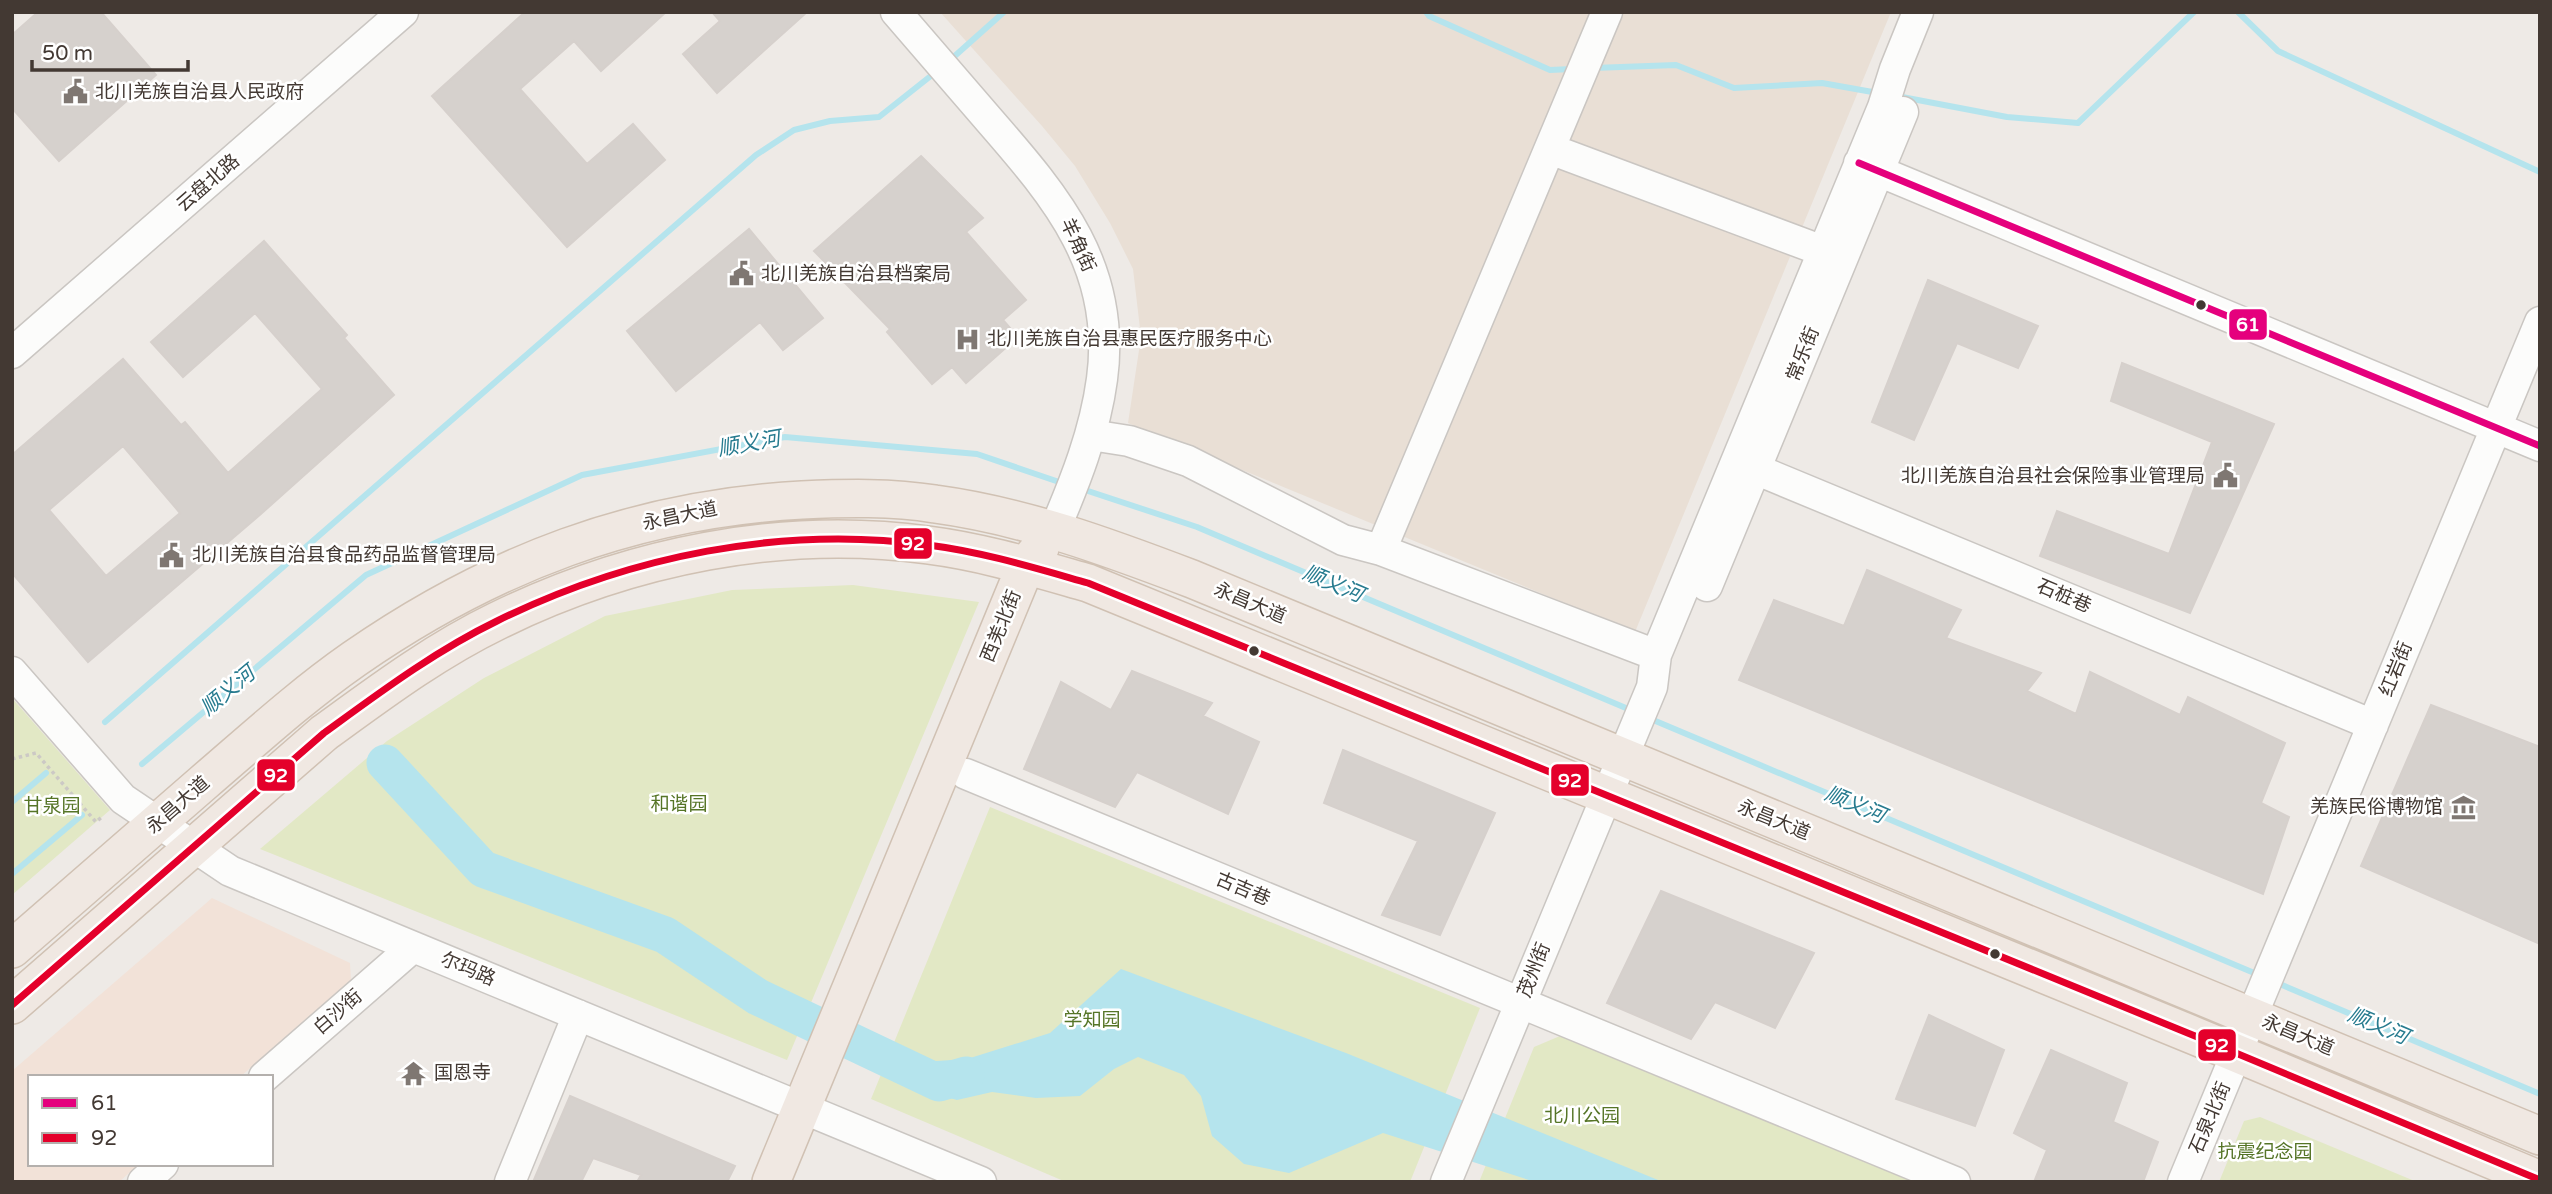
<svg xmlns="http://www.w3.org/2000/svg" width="2552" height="1194" viewBox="0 0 2552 1194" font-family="'Varela Round','Noto Sans SC',sans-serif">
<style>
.commercial{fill:#f2e2d8}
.education{fill:#e9dfd5}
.green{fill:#e2e8c5}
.water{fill:#b5e4ed}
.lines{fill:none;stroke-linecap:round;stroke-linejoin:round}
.stream{stroke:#b5e4ed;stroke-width:6}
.river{stroke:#b5e4ed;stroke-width:37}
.building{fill:#d6d1cd;stroke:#d6d0cc;stroke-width:2;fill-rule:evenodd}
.minor-casing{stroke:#cac6c2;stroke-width:33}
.major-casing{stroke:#d0c1b3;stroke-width:40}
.path{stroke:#ccc9c5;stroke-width:3.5;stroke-dasharray:3.5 3.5;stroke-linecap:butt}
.minor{stroke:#fcfcfb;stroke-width:30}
.major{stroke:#f0e8e2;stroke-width:37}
.bus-1-casing{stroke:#fff;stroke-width:12}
.bus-2-casing{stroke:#fff;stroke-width:12}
.bus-1{stroke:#e5007d;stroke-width:7}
.bus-2{stroke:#e4002b;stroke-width:7}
.bus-dot{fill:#433933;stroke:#fff;stroke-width:2.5}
.labels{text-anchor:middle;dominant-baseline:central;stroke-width:5;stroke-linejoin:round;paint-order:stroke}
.poi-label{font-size:19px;fill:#433933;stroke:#fff;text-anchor:start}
.street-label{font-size:19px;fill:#433933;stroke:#fff}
.park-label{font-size:19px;fill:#567527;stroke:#fff}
.water-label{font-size:21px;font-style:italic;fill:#277b8f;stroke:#fff}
.line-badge{stroke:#fff;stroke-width:2.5}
.badge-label{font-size:19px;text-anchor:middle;font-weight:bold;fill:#fff}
</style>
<rect width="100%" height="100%" fill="#eeeae6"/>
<path class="commercial" d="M212 898 350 963 351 980 240 1077H30V1164H139L119 1182H12V1071Z"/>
<path class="education" d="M940 12H1891L1635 632 1128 423 1141 337 1133 269 1110 223 1075 166 1042 126Z"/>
<path class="green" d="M853 585 979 602 787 1060 260 849 387 741 484 678 605 616 732 590Z
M12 698 110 810 12 895Z
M990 807 1480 1008 1410 1182H1066L871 1099Z
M1560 1036 1918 1182H1479L1534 1047Z
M2260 1117 2417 1182H2219L2244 1121Z"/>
<path class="water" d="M1121 969 1346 1053 1663 1182H1535L1383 1133 1289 1173 1244 1164 1212 1136 1201 1096 1184 1075 1138 1057 1114 1069 1080 1096 1036 1098 992 1092 957 1100 917 1089 921 1062 967 1059 1050 1033Z"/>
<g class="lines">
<path class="stream" d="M1426 12 1429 16 1550 70 1572 69
M2238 12 2278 51 2540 172
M948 62 1004 12
M1593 68 1676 65 1734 88 1822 83 1878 93
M1902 97 2007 117 2078 123 2194 12
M1079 488 1197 527 1633 711
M1646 717 2259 975
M105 722 756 155 794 130 830 121 879 117 937 71
M142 764 366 575 582 475 785 437 977 454 1065 484
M12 802 46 773
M12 874 82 815
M2275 982 2540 1094"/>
<path class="river" d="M385 763 483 869 665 935 758 997 939 1083 966 1075"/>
</g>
<path class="building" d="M38 12H101L156 75 59 161 12 108V35Z
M525 12H666L601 71 574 41 520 89 587 164 633 124 665 160 567 247 432 96Z
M712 12H807L717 93 683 54 720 21Z
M921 156 983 218 966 232 1026 300 1003 320 1018 337 966 383 952 367 932 384 887 332 890 329 814 251Z
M749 229 823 318 783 350 760 322 676 391 627 331Z
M264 241 347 335 344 338 394 395 262 513 88 662 12 573V455L123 359 181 425 185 422 228 473 322 389 255 313 183 377 151 342ZM123 446 180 513 106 576 49 510Z
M1928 280 2038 326 2018 368 1957 343 1914 440 1872 422Z
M2122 363 2274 424 2190 613 2040 556 2057 511 2169 554 2212 442 2111 401Z
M1867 570 1961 610 1946 638 2041 673 2027 691 2076 714 2090 672 2180 715 2188 697 2285 743 2261 803 2289 817 2263 894 1739 680 1774 600 1844 626Z
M1132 671 1212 703 1203 716 1259 742 1228 814 1137 772 1115 807 1024 769 1061 682 1111 710Z
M2431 705 2540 747V944L2361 866Z
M1343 750 1495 813 1440 935 1382 915 1418 841 1324 803Z
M1661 891 1814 953 1775 1028 1715 1002 1691 1039 1607 1003Z
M1929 1015 2004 1050 1975 1126 1896 1099Z
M2051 1050 2127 1083 2113 1122 2158 1142 2143 1182H2034L2047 1150 2014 1133Z
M570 1096 735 1166 727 1182H637L641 1175 593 1158 581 1182H533Z"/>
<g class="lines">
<defs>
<path id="minor" d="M896 12C927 48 958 84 990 121 1057 198 1117 268 1102 379 1095 432 1075 482 1054 531
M1550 149 1823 251
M1859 163 2540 446
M12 353 403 12
M1091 435 1129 441 1188 461 1343 540 1381 550 1656 655
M1755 469 2373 725
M1381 550 1607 12
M1707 586 1903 112
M12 672 123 799 230 871 981 1182
M966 774 1955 1182
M264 1077 413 947
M143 1182 163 1164
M510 1182 578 1015
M1446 1182 1652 687 1656 655 1883 107 1895 69 1918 12
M2183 1182 2540 322"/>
<path id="major" d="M12 949C76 894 140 838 204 782 253 740 301 696 354 659 491 564 635 509 802 500 847 498 891 497 935 504 1024 516 1108 547 1192 579L2540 1136
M12 1005 324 733C379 693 435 651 497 621 629 556 782 525 928 545 983 552 1035 568 1088 583L2195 1036 2540 1180
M771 1182 1026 565 1040 548"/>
</defs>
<use href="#minor" class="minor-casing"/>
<use href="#major" class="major-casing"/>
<path class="path" d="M12 759 36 753 96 822 103 816"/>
<use href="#minor" class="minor"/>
<use href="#major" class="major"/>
<defs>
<path id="bus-1" d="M1859 163 2540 446"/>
<path id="bus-2" d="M12 1005 324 733C379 693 435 651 497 621 629 556 782 525 928 545 983 552 1035 568 1088 583L2195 1036 2540 1180"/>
</defs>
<use href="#bus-1" class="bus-1-casing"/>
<use href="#bus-2" class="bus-2-casing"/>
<use href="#bus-1" class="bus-1"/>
<use href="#bus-2" class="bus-2"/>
</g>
<defs>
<symbol id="civic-bare" viewBox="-9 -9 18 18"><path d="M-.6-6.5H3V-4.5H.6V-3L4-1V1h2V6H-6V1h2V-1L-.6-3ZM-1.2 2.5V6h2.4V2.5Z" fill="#7f7772" stroke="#fff" stroke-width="2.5" paint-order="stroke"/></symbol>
<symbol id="hospital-bare" viewBox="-9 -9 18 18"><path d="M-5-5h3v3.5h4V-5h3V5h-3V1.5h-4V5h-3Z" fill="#7f7772" stroke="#fff" stroke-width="2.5" paint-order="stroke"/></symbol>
<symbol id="museum-bare" viewBox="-9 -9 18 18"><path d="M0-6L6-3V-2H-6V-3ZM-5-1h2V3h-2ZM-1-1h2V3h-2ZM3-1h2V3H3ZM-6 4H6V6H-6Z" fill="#7f7772" stroke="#fff" stroke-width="2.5" paint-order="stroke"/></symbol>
<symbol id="temple-bare" viewBox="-9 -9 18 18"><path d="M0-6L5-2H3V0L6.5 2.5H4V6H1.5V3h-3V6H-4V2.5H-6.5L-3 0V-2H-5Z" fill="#7f7772" stroke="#fff" stroke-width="2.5" paint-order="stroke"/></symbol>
</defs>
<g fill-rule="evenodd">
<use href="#civic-bare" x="58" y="74" width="35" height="35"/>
<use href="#civic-bare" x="724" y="256" width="35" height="35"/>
<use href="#hospital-bare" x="950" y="322" width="35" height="35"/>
<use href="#civic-bare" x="2208" y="458" width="35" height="35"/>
<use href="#civic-bare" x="154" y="538" width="35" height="35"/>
<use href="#museum-bare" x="2446" y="790" width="35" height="35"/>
<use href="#temple-bare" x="396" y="1056" width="35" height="35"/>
</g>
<g class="bus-dot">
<circle cx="2201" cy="305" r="6"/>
<circle cx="1254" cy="651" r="6"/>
<circle cx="1995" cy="954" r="6"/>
</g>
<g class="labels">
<g class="poi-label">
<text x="95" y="92">北川羌族自治县人民政府</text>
<text x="761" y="274">北川羌族自治县档案局</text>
<text x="987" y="339">北川羌族自治县惠民医疗服务中心</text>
<text x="2205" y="476" text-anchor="end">北川羌族自治县社会保险事业管理局</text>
<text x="192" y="555">北川羌族自治县食品药品监督管理局</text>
<text x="2443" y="807" text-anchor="end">羌族民俗博物馆</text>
<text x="434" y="1073">国恩寺</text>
</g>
<g class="street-label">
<text transform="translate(208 183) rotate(-41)">云盘北路</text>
<text transform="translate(1078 245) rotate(65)">羊角街</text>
<text transform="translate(1803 354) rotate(-68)">常乐街</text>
<text transform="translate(680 516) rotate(-12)">永昌大道</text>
<text transform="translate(2064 596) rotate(23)">石桩巷</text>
<text transform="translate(1250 603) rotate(23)">永昌大道</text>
<text transform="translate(1001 626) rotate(-68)">西羌北街</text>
<text transform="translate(2396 669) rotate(-68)">红岩街</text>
<text transform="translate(178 805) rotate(-41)">永昌大道</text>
<text transform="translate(1774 820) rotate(22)">永昌大道</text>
<text transform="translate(1243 889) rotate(23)">古吉巷</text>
<text transform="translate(468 969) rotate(23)">尔玛路</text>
<text transform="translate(1534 970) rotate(-68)">茂州街</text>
<text transform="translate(338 1012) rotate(-41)">白沙街</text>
<text transform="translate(2298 1035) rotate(23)">永昌大道</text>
<text transform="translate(2210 1118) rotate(-67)">石泉北街</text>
</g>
<g class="park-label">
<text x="679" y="804">和谐园</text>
<text x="52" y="806">甘泉园</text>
<text x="1092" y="1020">学知园</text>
<text x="1582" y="1116">北川公园</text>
<text x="2265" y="1152">抗震纪念园</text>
</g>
<g class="water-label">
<text transform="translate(749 444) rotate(-10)">顺义河</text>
<text transform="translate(1333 584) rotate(23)">顺义河</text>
<text transform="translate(228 691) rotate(-40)">顺义河</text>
<text transform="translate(1855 805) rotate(23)">顺义河</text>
<text transform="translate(2378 1026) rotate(23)">顺义河</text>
</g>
</g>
<g class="line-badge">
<rect x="2228" y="308" width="40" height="33" rx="7" fill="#e5007d"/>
<rect x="893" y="527" width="40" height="33" rx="7" fill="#e4002b"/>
<rect x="256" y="758" width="40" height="34" rx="7" fill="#e4002b"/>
<rect x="1550" y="763" width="40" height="34" rx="7" fill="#e4002b"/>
<rect x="2197" y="1028" width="40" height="34" rx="7" fill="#e4002b"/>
</g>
<g class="badge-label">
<text x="2248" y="331">61</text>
<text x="913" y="550">92</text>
<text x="276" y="782">92</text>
<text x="1570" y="787">92</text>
<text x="2217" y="1052">92</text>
</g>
<rect width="2552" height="1194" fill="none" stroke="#433933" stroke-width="28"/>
<rect x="28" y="1075" width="245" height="91" fill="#ffffff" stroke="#b4b0ad" stroke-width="2"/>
<rect x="42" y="1098" width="35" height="10" fill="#e5007d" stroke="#b4b0ad" stroke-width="2"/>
<text x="91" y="1110" font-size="21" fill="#433933">61</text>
<rect x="42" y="1133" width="35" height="10" fill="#e4002b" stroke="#b4b0ad" stroke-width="2"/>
<text x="91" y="1145" font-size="21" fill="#433933">92</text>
<path d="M32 60v10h156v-10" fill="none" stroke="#433933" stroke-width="3.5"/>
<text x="42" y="60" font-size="21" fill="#433933" stroke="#ffffff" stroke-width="5" paint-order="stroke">50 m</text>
</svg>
